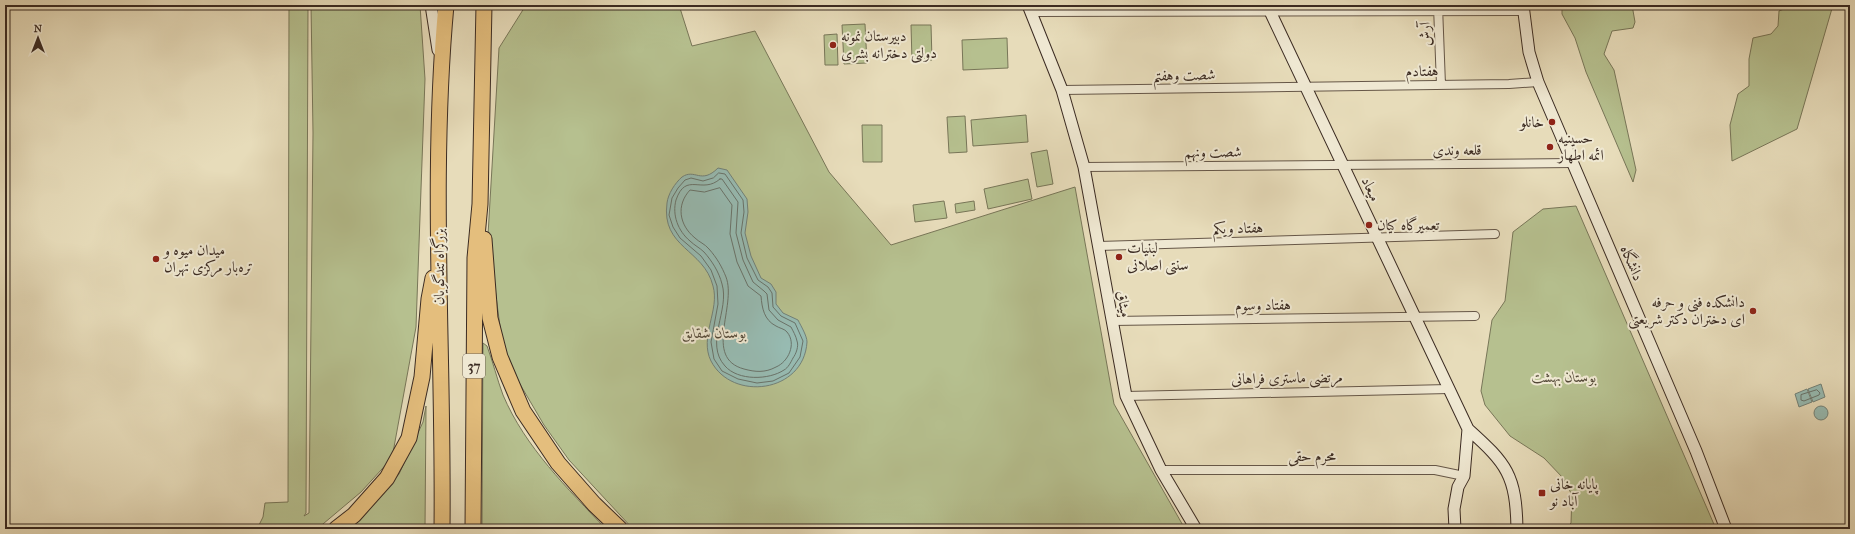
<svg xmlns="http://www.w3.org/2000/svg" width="1855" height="534" viewBox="0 0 1855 534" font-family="'IM FELL French Canon',Amiri,serif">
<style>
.green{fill:#b6c08f;stroke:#787658}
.water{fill:#97bbb2;stroke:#728178}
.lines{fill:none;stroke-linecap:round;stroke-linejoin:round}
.shore{stroke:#69736a;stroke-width:1}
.street-casing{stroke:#665748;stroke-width:10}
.secondary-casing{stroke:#3b2b22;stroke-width:13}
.highway-casing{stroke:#3b2b22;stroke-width:17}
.street{stroke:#efe8d2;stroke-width:8}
.secondary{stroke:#efe8d2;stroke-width:11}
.highway{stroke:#e4be7d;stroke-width:15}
.poi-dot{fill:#8f2418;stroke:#efe8d2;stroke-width:1.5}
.labels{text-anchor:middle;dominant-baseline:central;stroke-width:4;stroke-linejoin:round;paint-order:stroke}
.shield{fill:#efe8d2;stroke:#716457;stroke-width:1}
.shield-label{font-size:14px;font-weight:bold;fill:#3b2b22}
.street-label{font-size:15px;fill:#3b2b22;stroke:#efe8d2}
.poi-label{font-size:15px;fill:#3b2b22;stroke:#efe8d2;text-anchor:start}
.park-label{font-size:15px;font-style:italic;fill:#544938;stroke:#efe8d2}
</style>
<rect width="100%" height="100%" fill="#e7dcba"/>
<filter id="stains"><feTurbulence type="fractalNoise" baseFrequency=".005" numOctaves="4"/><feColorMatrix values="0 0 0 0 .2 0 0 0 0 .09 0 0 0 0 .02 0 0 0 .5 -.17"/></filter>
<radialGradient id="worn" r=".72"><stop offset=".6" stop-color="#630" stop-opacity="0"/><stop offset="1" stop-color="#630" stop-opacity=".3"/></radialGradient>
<path class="green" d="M289 5H308L306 513 304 516 309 513 313 133 311 5H420L425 79 416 327 392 458 361 492 317 529H257L263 517 265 503 288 502Z
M526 5H679L692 46 755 31 829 172 891 245 1075 187 1114 404 1185 529H633L569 460 544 425 504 357 488 235 499 48Z
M1562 5H1632L1635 22 1633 28 1612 31 1604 54 1614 70 1636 170 1633 182 1586 72 1575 38 1562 14Z
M1794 5H1833L1797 129 1732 161 1730 125 1738 94 1749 86V59L1753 38 1771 34 1778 26 1779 11Z
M865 24 867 63 844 64 842 25Z
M911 25H931L932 60 912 61Z
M837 34 838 65H825L824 35Z
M1007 38 1008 68 963 70 962 40Z
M1026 115 1028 142 973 146 971 120Z
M965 116 967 152 949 153 947 117Z
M862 125H882V162H863Z
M1047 150 1053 184 1037 187 1031 153Z
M1028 179 1032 199 988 209 984 189Z
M944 201 947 218 915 222 913 205Z
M974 201 975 210 956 213 955 204Z
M1576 206 1716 529H1566L1571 523 1572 495 1563 478 1544 458 1510 436 1485 405 1481 391 1492 320 1505 301 1513 232 1543 209Z
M483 343 487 346C493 362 497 379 503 395 525 447 568 489 606 529H482Z
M426 406 425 529H347L358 522 399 474 423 422Z"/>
<path class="water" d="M718 168 727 170 747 199 748 212 745 233 751 256 761 278 771 284 776 292V304L783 313 798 320C801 326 807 336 807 342 804 393 732 402 711 361 699 337 720 310 713 286 704 249 661 248 667 203 668 194 675 183 682 177 695 168 701 185 718 168Z
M1821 384 1825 397 1813 402 1808 389Z
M1807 389 1812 402 1799 407 1795 394Z
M1814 413a7 7 0 1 1 14 0a7 7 0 1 1-14 0Z"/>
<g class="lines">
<path class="shore" d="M719 173 725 174 743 200 744 212 741 233 747 258 758 280 768 287 772 293 773 307 781 316 795 323 803 341 800 357 789 373 773 381 757 383 738 379 722 371 714 359 711 342 718 304 717 286 711 270 701 256 680 238 673 227 669 215 672 198 678 188 685 180 691 178 703 181 713 178Z
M720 179H722L738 202 736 233 743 260 753 282 764 291 767 294 769 310 778 320 791 327C793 331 796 336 797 341 799 346 796 354 793 358 791 362 788 368 784 370 769 380 738 381 725 366 704 343 730 310 722 284 719 272 712 261 704 252 700 248 694 245 690 241 678 231 672 215 676 200 686 171 702 195 720 179Z
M720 188 732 205 730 234 737 262 748 286 761 296C762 308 764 320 776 326 779 328 785 329 787 332 797 344 788 362 776 367 765 373 755 372 744 369 703 358 737 306 726 277 722 267 717 258 709 249 705 244 699 242 695 238 679 225 676 205 690 190L704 192Z
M1817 390 1820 393 1819 395 1804 401 1801 400V395Z"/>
<defs>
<path id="street" d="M1438 6 1441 85
M1030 12 1523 11
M1062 90 1509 84 1538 82
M1084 167 1572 163
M1099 246 1495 234
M1112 321 1475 316
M1126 396 1449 389
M1161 470H1435L1464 476"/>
<path id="secondary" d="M431 5 438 50
M1028 5 1062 90 1084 167 1126 396 1161 470 1196 529
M1267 5 1468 429C1507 464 1516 475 1517 529
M1523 5 1529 52 1538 82 1696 451 1726 529
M1455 529 1454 509 1458 487 1464 476 1468 429"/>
<path id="highway" d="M484 239 490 318 500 357 523 411 558 463 594 504 620 529
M336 529 354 515 387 478 409 438 422 377 429 299 433 278
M442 529C444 355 430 179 446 5
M473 529 475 258 480 204 484 5"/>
</defs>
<use href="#street" class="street-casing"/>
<use href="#secondary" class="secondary-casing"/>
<use href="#highway" class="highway-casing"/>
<use href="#street" class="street"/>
<use href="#secondary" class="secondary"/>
<use href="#highway" class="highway"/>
</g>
<g class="poi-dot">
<circle cx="833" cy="45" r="4"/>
<circle cx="1552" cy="122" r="4"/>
<circle cx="1550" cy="147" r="4"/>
<circle cx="1369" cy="225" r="4"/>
<circle cx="1119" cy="257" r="4"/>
<circle cx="156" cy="259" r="4"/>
<circle cx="1753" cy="311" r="4"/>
<rect x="1538" y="489" width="8" height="8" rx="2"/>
</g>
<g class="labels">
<rect class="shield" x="463" y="354" width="22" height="24" rx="3"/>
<g class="shield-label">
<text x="474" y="366">37</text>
</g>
<g class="street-label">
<text transform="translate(1425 34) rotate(-92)">آرش</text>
<text transform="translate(1422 71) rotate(-1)">هفتادم</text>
<text transform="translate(1184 75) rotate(-1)">شصت وهفتم</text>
<text transform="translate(1457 150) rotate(-1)">قلعه وندی</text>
<text transform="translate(1213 152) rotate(-1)">شصت ونهم</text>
<text transform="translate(1371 189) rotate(65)">میعاد</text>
<text transform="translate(1238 228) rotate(-1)">هفتاد ویکم</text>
<text transform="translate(1632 263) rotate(67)">دانشگاه</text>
<text transform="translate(439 267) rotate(-90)">بزرگراه تندگویان</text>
<text transform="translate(1124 304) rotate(80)">میثاق</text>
<text transform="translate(1263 305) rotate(-1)">هفتاد وسوم</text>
<text transform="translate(1287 378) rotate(-1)">مرتضی ماستری فراهانی</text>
<text x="1312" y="456">محرم حقی</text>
</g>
<g class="poi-label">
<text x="841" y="36">دبیرستان نمونه<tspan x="841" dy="17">دولتی دخترانه بشری</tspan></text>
<text x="1544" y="122" text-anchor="end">خانلو</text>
<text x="1558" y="138">حسینیه<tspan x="1558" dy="17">ائمه اطهار</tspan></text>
<text x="1377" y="225">تعمیرگاه کیان</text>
<text x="1127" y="248">لبنیات<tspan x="1127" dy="17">سنتی اصلانی</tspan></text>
<text x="164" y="250">میدان میوه و<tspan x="164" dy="17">تره‌بار مرکزی تهران</tspan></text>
<text x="1745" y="302" text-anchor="end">دانشکده فنی و حرفه<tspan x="1745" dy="17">ای دختران دکتر شریعتی</tspan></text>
<text x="1550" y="484">پایانه خانی<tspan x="1550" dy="17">آباد نو</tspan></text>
</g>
<g class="park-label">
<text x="714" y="333">بوستان شقایق</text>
<text x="1564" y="377">بوستان بهشت</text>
</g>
</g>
<rect width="1855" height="534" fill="none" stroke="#e7dcba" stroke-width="20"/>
<rect x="6" y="6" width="1843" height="522" fill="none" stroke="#3b2b22" stroke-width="2"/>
<rect x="10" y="10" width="1835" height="514" fill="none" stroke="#3b2b22"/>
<g transform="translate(38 38)" stroke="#efe8d2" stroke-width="3" paint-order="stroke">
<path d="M0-3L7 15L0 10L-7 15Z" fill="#3b2b22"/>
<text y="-6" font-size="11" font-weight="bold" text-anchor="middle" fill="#3b2b22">N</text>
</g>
<rect width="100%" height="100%" filter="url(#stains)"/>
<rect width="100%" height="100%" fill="url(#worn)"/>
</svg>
